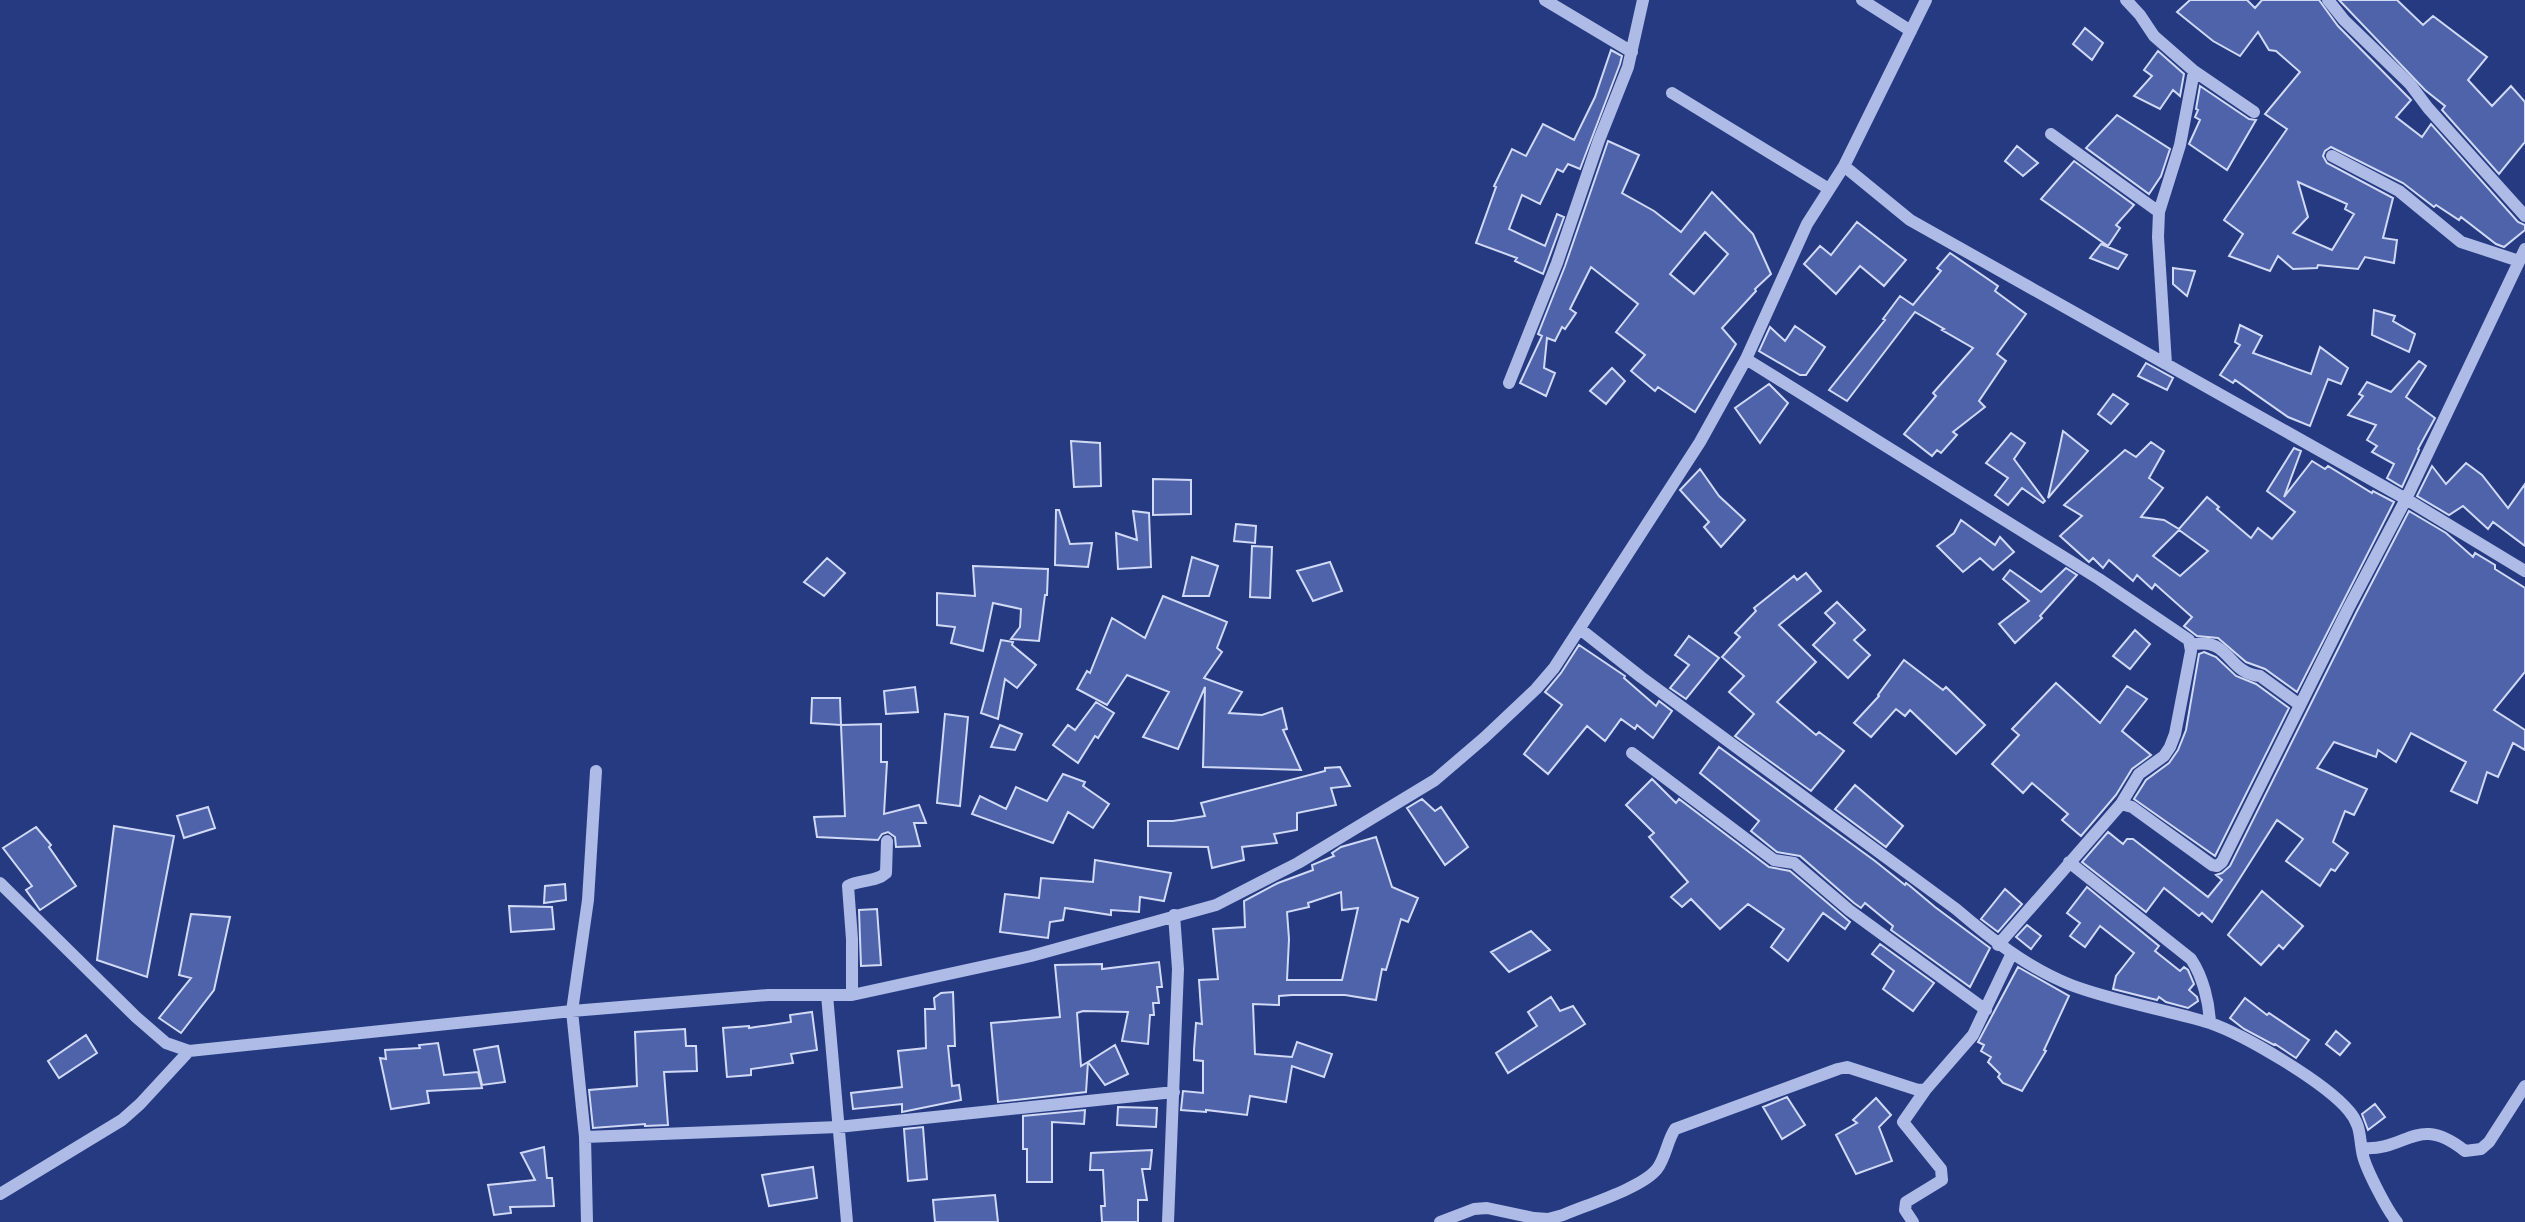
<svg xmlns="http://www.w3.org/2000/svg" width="2525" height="1222" viewBox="0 0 2525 1222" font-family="Helvetica,sans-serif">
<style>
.building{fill:#4e63a9;stroke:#d0d9f5;stroke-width:2;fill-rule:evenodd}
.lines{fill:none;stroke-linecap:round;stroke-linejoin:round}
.minor{stroke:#adbbe6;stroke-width:12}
</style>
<rect width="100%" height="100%" fill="#263a81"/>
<path class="building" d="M2190 0H2247L2255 8 2262 0H2319L2338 26 2411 100 2396 117 2422 137 2431 124 2518 222 2525 225V230L2504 247 2496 244 2461 217 2459 220 2436 205 2434 207 2403 183 2331 147 2325 151 2323 156 2327 163 2393 198 2383 238 2397 240 2394 263 2365 257 2358 269 2318 265 2317 268 2293 269 2278 256 2270 271 2229 256 2243 234 2224 220 2287 129 2265 114 2300 72 2276 51 2269 50 2258 32 2240 56 2213 41 2177 12ZM2298 182 2347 204 2345 209 2354 214 2332 250 2293 233 2308 217Z
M2339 0H2397L2423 25 2433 16 2487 57 2468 80 2492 106 2511 86 2525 102V142L2499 174 2442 110 2445 106 2425 90Z
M2085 28 2103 43 2092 60 2073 44Z
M1611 50 1622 56 1620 64 1580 169 1568 164 1563 172 1557 169 1540 204 1522 195 1509 229 1545 246 1557 214 1564 217 1543 274 1515 261 1517 258 1476 243 1496 187 1494 186 1512 149 1526 156 1543 124 1574 140 1595 97Z
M2158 51 2184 74 2180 96 2173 90 2160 109 2134 96 2152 76 2144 70Z
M2200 86 2249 119 2256 120 2227 170 2189 144 2200 120 2195 117 2198 110 2196 109Z
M2117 115 2170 149 2161 176 2149 194 2086 148Z
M1608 141 1639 155 1622 193 1654 211 1681 232 1712 192 1753 234 1771 274 1755 289 1756 291 1722 328 1736 344 1695 412 1658 387 1655 391 1631 371 1645 355 1616 332 1638 304 1591 267 1570 309 1576 313 1565 329 1562 327 1555 341 1547 338 1544 368 1555 373 1546 396 1520 383 1542 336 1538 334 1565 266ZM1705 232 1728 254 1694 294 1670 274Z
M2017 146 2038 163 2023 176 2005 161Z
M2074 161 2134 205 2116 225 2120 228 2108 246 2041 199Z
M1857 222 1906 260 1884 286 1860 266 1836 294 1804 264 1820 246 1831 255Z
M2101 244 2127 255 2118 269 2090 258Z
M1950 253 1998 286 1995 291 2026 314 1997 354 2006 361 1979 401 1985 407 1953 432 1957 435 1941 453 1937 450 1932 456 1904 434 1936 396 1933 393 1973 348 1942 330 1944 329 1915 312 1847 401 1829 390 1885 320 1883 319 1900 296 1913 305 1941 271 1937 268Z
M2173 268 2195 271 2187 296 2173 284Z
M2374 310 2395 316 2393 321 2415 334 2409 352 2372 335Z
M2240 325 2262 336 2253 353 2311 374 2320 347 2348 368 2341 384 2328 379 2310 426 2288 417 2235 380 2233 383 2220 375 2240 345 2235 342Z
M1795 326 1825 347 1806 375H1800L1759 351 1770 327 1785 341Z
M2419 361 2426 366 2406 397 2435 418 2418 449 2419 450 2402 487 2387 478 2394 464 2372 452 2377 446 2367 440 2376 425 2348 415 2363 396 2359 394 2367 382 2391 392Z
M2146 363 2173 378 2167 390 2138 376Z
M1612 368 1625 381 1606 404 1590 391Z
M1769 384 1788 403 1760 443 1735 408Z
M2113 394 2128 404 2111 424 2098 414Z
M2063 431 2088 451 2048 498 2059 450Z
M2011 433 2025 443 2014 459 2045 501 2043 503 2022 488 2008 505 1995 495 2008 478 1986 463Z
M1071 441 1100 443 1101 486 1074 487Z
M2151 442 2164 451 2149 478 2163 488 2141 517 2164 520 2179 529 2207 497 2219 507 2217 509 2251 538 2258 528 2272 539 2295 512 2267 491 2294 448 2301 451 2284 497 2312 461 2325 469 2328 466 2372 493 2373 491 2394 502 2297 692 2265 669 2246 662 2218 638 2197 636 2184 626 2192 617 2155 584 2152 589 2137 575 2133 581 2109 560 2103 568 2093 558 2089 562 2060 536 2082 516 2064 505 2125 450 2136 457ZM2179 530 2208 551 2180 576 2153 556Z
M2466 463 2482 475 2508 508 2525 484V546L2493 522 2488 529 2463 506 2449 515 2417 496 2432 466 2446 484Z
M1700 469 1719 496 1745 520 1721 547 1704 527 1709 522 1680 490Z
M1153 479 1191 480V514L1153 515Z
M1056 510H1059L1070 544 1092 543 1088 567 1055 565Z
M1133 511 1149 513 1151 567 1118 569 1116 533 1137 540Z
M2409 511 2446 533 2473 557 2475 553 2495 565V569L2525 588V672L2494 710 2525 730V750L2513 743 2498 777 2487 772 2477 803 2451 791 2466 762 2411 733 2396 762 2378 750 2376 757 2334 742 2317 768 2367 789 2354 815 2345 811 2333 842 2348 853 2335 871 2331 869 2320 886 2286 861 2303 839 2277 820 2212 922 2202 913 2199 916 2164 888 2146 912 2082 862 2108 832 2123 844 2127 839H2133L2208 897 2222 880 2216 875 2222 873 2230 866 2356 613Z
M1961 520 1995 545 2000 537 2014 552 1993 570 1980 558 1963 572 1937 546 1954 533Z
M1236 524 1256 526 1255 543 1234 541Z
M1252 546 1272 547 1270 598 1250 597Z
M1192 557 1218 566 1209 596H1183Z
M827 558 845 573 824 596 804 582Z
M1330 562 1342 591 1313 601 1297 571Z
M973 566 1048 569 1047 595H1045L1039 641 1011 639 1020 627 1021 609 993 603 983 651 951 643 955 627 937 625V593L975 596Z
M2066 568 2077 575 2040 616 2042 618 2015 643 1999 624 2029 601 2003 579 2010 570 2041 592Z
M1806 573 1821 591 1779 625 1816 662 1777 702 1816 735 1819 732 1844 751 1811 791 1735 736 1754 714 1729 692 1744 676 1722 657 1740 637 1735 633 1756 611 1754 608 1794 576 1797 580Z
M1163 596 1227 622 1217 648 1222 652 1204 678 1242 692 1229 713 1262 715 1282 708 1287 729 1283 730 1301 770 1203 767 1205 687 1178 749 1143 737 1169 692 1127 675 1107 705 1077 689 1087 671 1090 673 1112 618 1145 638Z
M1837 602 1865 630 1854 640 1870 655 1848 678 1813 645 1835 623 1825 613Z
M2135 630 2150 644 2130 669 2113 656Z
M1689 636 1719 658 1686 699 1670 688 1689 665 1675 655Z
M1001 640 1013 642 1012 645 1036 665 1017 688 1005 679 998 719 981 713Z
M1579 645 1625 676 1624 678 1656 706 1659 701 1672 711 1653 738 1637 725 1635 729 1621 719 1605 741 1587 726 1548 774 1524 754 1562 705 1545 692 1561 673Z
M2204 652 2216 657 2236 676 2256 684 2289 708 2215 856 2134 799 2146 780 2169 763 2178 750 2186 730 2199 654Z
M1904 660 1943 690 1946 687 1985 725 1956 754 1910 710 1905 716 1896 709 1871 737 1854 723 1879 696 1878 695Z
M2056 683 2100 723 2127 686 2147 699 2122 731 2151 755 2132 769 2116 795 2081 836 2062 820 2068 814 2032 783 2023 793 1992 764 2019 735 2012 729Z
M915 687 918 712 886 714 884 691Z
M812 698H840L841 725 811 723Z
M1096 702 1114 713 1098 738 1095 736 1078 763 1053 745 1068 725 1075 730Z
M945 714 968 717 960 806 937 803Z
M881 724V762H887L884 814 919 805 926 823H914L920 846 896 847 895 837 888 832 882 834 878 840 817 837 814 817 845 816 841 725Z
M1000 725 1022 734 1015 750 991 747Z
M1719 747 1875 861 1905 885 1906 883 1910 886 1935 907 1990 948 1970 987 1891 930 1893 926 1865 903 1861 908 1854 903 1800 856 1777 852 1751 831 1759 821 1700 773Z
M1340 767 1350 786 1331 788 1336 805 1297 813V830L1274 834 1277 843 1242 847 1244 860 1212 868 1208 847 1148 846V821H1173L1205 816 1201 803 1325 771V768Z
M1063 774 1085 782 1083 786 1109 804 1093 828 1068 812 1053 843 972 814 980 796 1006 809 1016 787 1047 801Z
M1652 779 1676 803 1679 799 1769 867 1790 871 1850 922 1845 929 1823 913 1788 961 1771 947 1784 929 1748 904 1720 929 1691 899 1682 907 1671 897 1688 882 1649 837 1654 833 1626 805Z
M1855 785 1903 826 1886 847 1835 809Z
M1422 799 1435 811 1441 807 1468 847 1445 865 1407 808Z
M208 807 215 828 184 838 177 816Z
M114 826 174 836 147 977 97 960Z
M36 827 51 845 49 847 76 886 40 910 26 890 32 886 3 848Z
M1376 837 1392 887 1418 898 1408 922 1401 919 1386 970 1382 969 1376 1000 1345 995H1292L1279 996V1005L1253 1004 1255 1054 1292 1057 1297 1042 1332 1054 1324 1077 1292 1066 1286 1102 1250 1096 1247 1115 1206 1110V1112L1181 1110 1183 1091 1203 1093V1061L1194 1060V1050L1196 1023 1202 1024 1199 980 1218 979 1213 929 1245 927 1244 901 1278 883 1313 870 1312 865 1334 856 1332 853 1341 847ZM1341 892 1342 910 1358 908 1342 980H1287L1289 939 1287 912 1309 907 1308 903Z
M1095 860 1171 873 1164 901 1140 897 1139 912 1111 910V915L1065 908 1063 920 1050 922 1048 938 1000 932 1005 894 1039 898 1041 878 1093 882Z
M565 884 566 900 544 903 545 886Z
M2087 887 2159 946 2155 951 2180 971 2184 967 2188 970 2194 984 2189 990 2197 997 2198 1001 2188 1008 2166 1002 2159 997 2157 1000 2113 989 2116 976 2134 953 2100 926 2085 947 2070 936 2080 923 2067 913Z
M2005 889 2022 904 1998 932 1981 919Z
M2262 891 2303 926 2283 949 2279 945 2261 965 2228 935Z
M509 906 552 907 554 929 511 932Z
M877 909 881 965 861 966 859 910Z
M191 914 230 917 214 990 181 1033 159 1018 191 978 179 975Z
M2027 925 2041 936 2031 949 2016 937Z
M1531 931 1550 950 1509 972 1491 952Z
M1880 944 1934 983 1913 1011 1883 989 1894 971 1872 954Z
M1159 962 1162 987H1157L1159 1003H1153L1154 1015H1150L1148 1044 1122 1041 1128 1012 1083 1011 1077 1013 1081 1066 1088 1062 1086 1092 998 1102 991 1023 1060 1017 1055 965 1102 964V969Z
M2018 967 2069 996 2044 1050 2046 1051 2022 1091 2003 1083 1998 1077 2000 1074 1988 1062 1991 1057 1981 1051 1984 1045 1978 1042Z
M953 992 955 1046H948L952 1086 959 1085 961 1100 902 1112V1104L853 1109 851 1093 902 1087 898 1051 926 1048 925 1009H935L934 998 941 993Z
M1551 997 1560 1011 1573 1006 1585 1024 1508 1073 1496 1053 1537 1026 1528 1012Z
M2245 998 2267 1015 2269 1013 2309 1040 2296 1058 2275 1044 2274 1045 2244 1029 2230 1018Z
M812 1012 817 1050 791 1054 793 1063 751 1069V1075L727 1077 723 1028 749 1026V1028L791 1022 790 1015Z
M685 1029 686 1046H696L697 1071 664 1072 668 1125 645 1126V1124L593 1128 589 1090 637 1086 635 1032Z
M2336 1031 2350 1043 2340 1055 2326 1044Z
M86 1035 97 1053 59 1078 48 1061Z
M438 1043 444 1075 478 1072 482 1088 427 1091 429 1103 391 1109 380 1058 386 1059 385 1050 420 1048 419 1045Z
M1115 1045 1128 1074 1105 1085 1088 1062Z
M498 1046 505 1082 482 1085 474 1050Z
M1787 1097 1805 1125 1782 1139 1763 1107Z
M1876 1098 1891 1115 1879 1127 1892 1161 1856 1174 1836 1135 1857 1123 1853 1120Z
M2375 1104 2385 1117 2368 1130 2362 1114Z
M1118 1107 1157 1108 1156 1127 1117 1125Z
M1085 1110 1084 1124 1052 1122V1182H1027V1149H1023V1116Z
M923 1127 927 1179 908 1181 904 1129Z
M544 1147 547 1178H552L554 1206 510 1207 511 1213 494 1215 488 1185 535 1180 521 1153Z
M1152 1150 1150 1169H1142L1147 1200H1138V1222H1102L1101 1206H1105L1103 1170H1090L1091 1153Z
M813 1167 817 1198 769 1206 762 1175Z
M995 1195 998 1222H935L933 1200Z"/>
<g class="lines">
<path class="minor" d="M1545 0 1632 52
M1862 0 1911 31
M2126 0 2140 15 2154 36 2194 71
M2328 0 2344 20 2410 84 2428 108 2525 216
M1672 93 1829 189
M2051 134 2159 212
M2332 156 2399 191 2461 242 2519 261
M1844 166 1910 220 2406 499 2525 571
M1746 359 2099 579 2189 640 2191 651 2175 734 2170 747 2164 756 2139 774 2121 804
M2166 364 2158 237 2159 212 2180 145 2194 71 2254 112
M1509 383 1557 263 1599 140 1628 67 1643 0
M1580 629 1641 677 1956 909C1991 939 2028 968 2071 985 2116 1002 2164 1009 2210 1023 2245 1035 2326 1083 2349 1111 2362 1126 2359 1139 2363 1156 2367 1171 2387 1210 2397 1222
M2191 645C2231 636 2226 673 2260 676L2300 705
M1632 753 1774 860 1794 863 1849 910 1986 1010
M2069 862 2191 959C2203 977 2209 1002 2210 1023
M0 883 136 1017 166 1043 189 1051 572 1011 768 995H852L1031 956 1216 905 1298 863 1435 780 1484 738 1536 689 1554 668 1700 442 1746 359 1807 224 1844 166 1926 0
M1998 945 2121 804 2132 807 2212 865 2217 866 2222 862 2348 609 2406 499 2525 249
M827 995 847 1222
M852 995V939L848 886C860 879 875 883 886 873L887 841
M585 1137 838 1127 1174 1092
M2363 1148C2408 1151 2417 1113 2465 1151L2481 1149 2489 1142 2525 1086
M0 1194 122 1120 140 1104 189 1051
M587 1222 585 1137 572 1011 588 900 596 771
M1168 1222 1178 969 1174 915
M1440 1222 1474 1209 1487 1208 1534 1218 1548 1219 1563 1215C1586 1205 1642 1188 1657 1169 1666 1157 1667 1141 1675 1129L1838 1069 1847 1067 1918 1090 1926 1089 1973 1035 2012 953
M1913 1222 1905 1210 1906 1202 1942 1180 1941 1169 1903 1122 1926 1089"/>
</g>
</svg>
